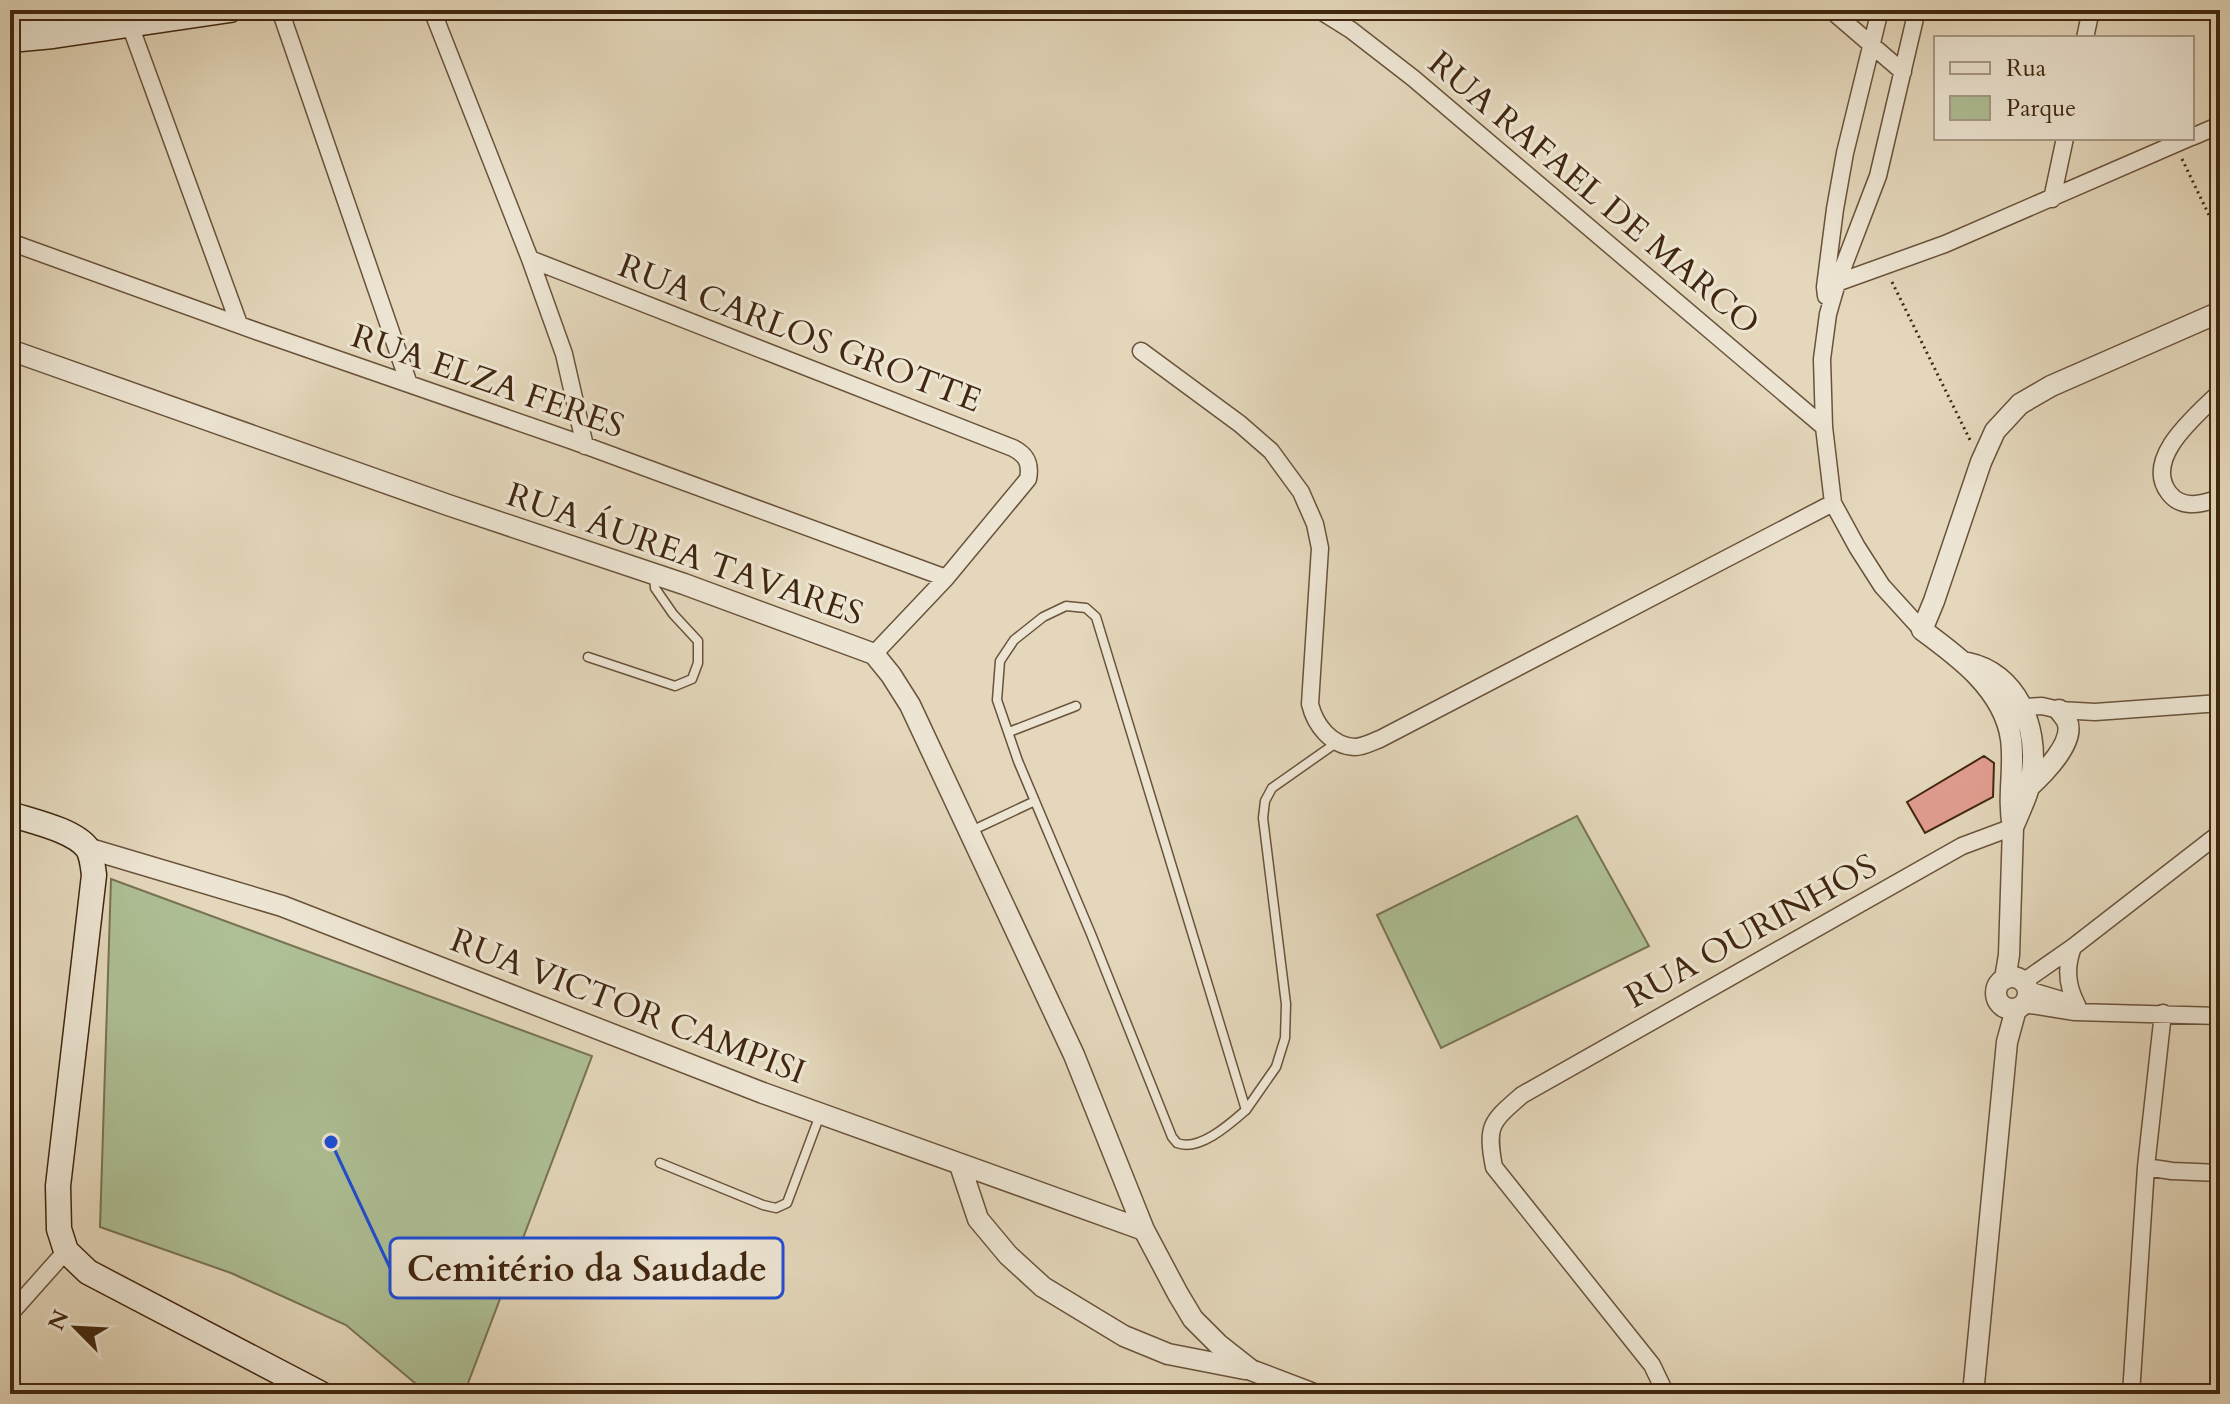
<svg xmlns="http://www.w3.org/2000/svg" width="2230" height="1404" viewBox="0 0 2230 1404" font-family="Cardo,serif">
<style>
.green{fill:#aebf95;stroke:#787352;stroke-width:2}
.building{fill:#e19d90;stroke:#41270f;stroke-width:2}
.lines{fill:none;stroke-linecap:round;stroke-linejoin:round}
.service-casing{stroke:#6a533a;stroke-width:11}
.minor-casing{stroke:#6a533a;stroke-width:19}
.tertiary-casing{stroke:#6a533a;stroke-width:23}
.secondary-casing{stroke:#41270f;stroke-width:27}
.path{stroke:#41270f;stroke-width:3;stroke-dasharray:2 4;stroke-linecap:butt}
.service{stroke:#ede5d3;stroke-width:8}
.minor{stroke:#ede5d3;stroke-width:16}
.tertiary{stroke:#ede5d3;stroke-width:20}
.secondary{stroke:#ede5d3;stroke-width:24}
.labels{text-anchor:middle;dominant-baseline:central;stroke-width:6;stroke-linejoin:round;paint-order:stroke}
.street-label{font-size:34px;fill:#41270f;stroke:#ede5d3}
.leader{fill:none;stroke:#1d4ed8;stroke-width:3}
.callout-dot{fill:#1d4ed8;stroke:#ede5d3;stroke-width:3}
.callout{fill:#ede5d3;stroke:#1d4ed8;stroke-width:3}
.callout-label{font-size:36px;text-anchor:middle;font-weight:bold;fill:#41270f}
</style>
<rect width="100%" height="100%" fill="#e4d7bb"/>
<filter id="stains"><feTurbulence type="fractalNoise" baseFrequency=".0025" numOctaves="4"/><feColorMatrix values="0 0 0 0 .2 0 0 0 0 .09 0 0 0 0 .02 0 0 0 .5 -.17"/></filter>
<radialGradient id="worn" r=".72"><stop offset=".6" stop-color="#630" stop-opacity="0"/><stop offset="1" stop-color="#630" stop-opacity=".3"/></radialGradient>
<path class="green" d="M1577 816 1649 946 1441 1048 1377 915Z
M111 879 592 1056 467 1386 470 1394H428L346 1325 231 1273 100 1227Z"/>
<path class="building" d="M1984 756 1994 763 1993 797 1925 833 1907 802Z"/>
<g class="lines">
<defs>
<path id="service" d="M588 657 675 686 692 679 698 663V641L673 614 655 588 654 575
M1009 732 1076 706
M971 831 1035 801
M1246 1110C1230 1124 1199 1152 1177 1143L1172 1137 1091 934 1018 761 997 700 1000 661 1014 640 1043 617 1066 606 1086 608 1096 617 1246 1110 1276 1067 1285 1038 1286 1004 1263 818 1265 801 1272 788 1336 743
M660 1163 763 1205 776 1208 787 1203 820 1115"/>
<path id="minor" d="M280 10 409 384
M432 10 530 259 564 354 585 446
M1319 10 1351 30 1413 78 1824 427
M1831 10 1903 72
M1917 10 1878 176 1837 283 1828 314 1822 359 1824 427 1833 503 1857 547 1882 586 1922 630
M130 25 239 324
M2085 38 2091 10
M2192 137 2220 125
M2052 199 2065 138
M10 242 259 332 573 441 946 578
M530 259 1013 448C1027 455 1031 464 1028 479L946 578 874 654
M1831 285 1945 244 2189 138
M1826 296 1825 287 1835 209 1845 153 1880 10
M1141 351 1240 424 1271 451 1301 492 1315 524 1320 548 1310 704C1315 725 1331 746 1355 747 1363 747 1372 742 1380 739L1833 503
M2220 392C2198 414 2142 458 2169 493 2182 510 2202 504 2220 498
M2022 707 2042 706 2059 710 2095 712 2220 703
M2073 947C2065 968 2067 986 2077 1005
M2023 982 2073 947 2220 833
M2028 990 2075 1004
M2024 1004 2075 1012 2220 1016
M2146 1167 2172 1171 2220 1173
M10 1314 66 1251
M1663 1394V1388L1652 1365 1494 1167C1486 1125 1491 1122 1522 1095L1962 846 2013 827
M2131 1394 2146 1167 2163 1013"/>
<path id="tertiary" d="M10 350 448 505 684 584 874 654 891 675 910 705 1074 1055 1144 1230 1178 1294 1193 1319 1218 1344 1251 1370 1314 1394
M1968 663C2016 673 2038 726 2032 772 2030 791 2021 808 2014 825
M2029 787C2043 774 2076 742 2067 721 2067 720 2060 711 2059 710
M87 848 282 906 763 1093 1144 1230
M1996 993a16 16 0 1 1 32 0a16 16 0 1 1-32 0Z
M2005 979 2009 955 2013 827C2007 797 2015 769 2011 739 2004 690 1959 657 1922 630L1934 601 1981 462 1995 431 2020 404 2051 386 2220 312
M960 1165 978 1219 1008 1255 1043 1287 1124 1336 1168 1354 1245 1369
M1973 1394 2007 1042 2016 1009"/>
<path id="secondary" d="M25 27 92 10
M10 40 53 36 230 10
M10 814C31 821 75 830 88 849 92 856 93 867 94 875L58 1186 59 1229 66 1251 88 1272 321 1394"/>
</defs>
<use href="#service" class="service-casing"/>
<use href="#minor" class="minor-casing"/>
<use href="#tertiary" class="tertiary-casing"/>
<use href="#secondary" class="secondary-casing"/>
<path class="path" d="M2182 159 2220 238
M1892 282 1970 440"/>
<use href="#service" class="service"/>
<use href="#minor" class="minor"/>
<use href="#tertiary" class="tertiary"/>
<use href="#secondary" class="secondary"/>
</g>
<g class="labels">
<g class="street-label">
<text transform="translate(1594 193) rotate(40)">RUA RAFAEL DE MARCO</text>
<text transform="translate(800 333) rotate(21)">RUA CARLOS GROTTE</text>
<text transform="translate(488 381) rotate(19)">RUA ELZA FERES</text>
<text transform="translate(685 554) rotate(19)">RUA ÁUREA TAVARES</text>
<text transform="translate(1751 931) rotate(-29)">RUA OURINHOS</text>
<text transform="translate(628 1006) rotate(21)">RUA VICTOR CAMPISI</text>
</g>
</g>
<path class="leader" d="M331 1142L390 1268"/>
<circle class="callout-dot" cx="331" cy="1142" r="8"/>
<rect class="callout" x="390" y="1238" width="393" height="60" rx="8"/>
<g class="callout-label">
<text x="587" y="1281">Cemitério da Saudade</text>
</g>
<rect width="2230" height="1404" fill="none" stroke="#e4d7bb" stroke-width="40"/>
<rect x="12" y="12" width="2206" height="1380" fill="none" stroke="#41270f" stroke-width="4"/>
<rect x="20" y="20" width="2190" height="1364" fill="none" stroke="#41270f" stroke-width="2"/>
<rect x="1934" y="36" width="260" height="104" fill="#ede5d3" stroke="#a89985" stroke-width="2"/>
<rect x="1950" y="62" width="40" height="12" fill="#ede5d3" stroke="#a89985" stroke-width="2"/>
<text x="2006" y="76" font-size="24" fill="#41270f">Rua</text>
<rect x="1950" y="96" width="40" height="24" fill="#aebf95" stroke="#a89985" stroke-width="2"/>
<text x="2006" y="116" font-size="24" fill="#41270f">Parque</text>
<g transform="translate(76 1328) rotate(294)" stroke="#ede5d3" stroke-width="6" paint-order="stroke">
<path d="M0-6L14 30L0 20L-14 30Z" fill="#41270f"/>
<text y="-12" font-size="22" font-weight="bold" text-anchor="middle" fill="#41270f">N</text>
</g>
<rect width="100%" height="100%" filter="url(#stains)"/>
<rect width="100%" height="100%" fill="url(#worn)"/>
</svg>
